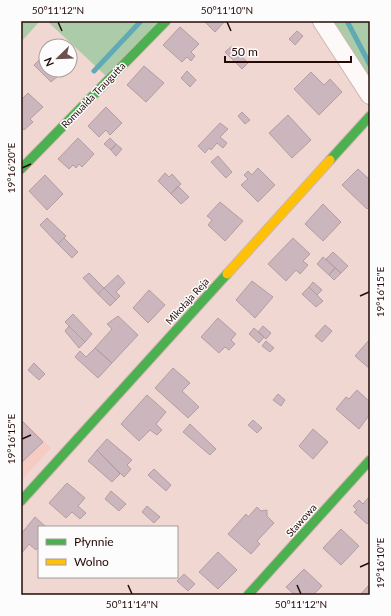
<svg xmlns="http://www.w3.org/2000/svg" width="391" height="616" viewBox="0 0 391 616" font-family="Lato,sans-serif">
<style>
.built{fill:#f4ccc4}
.green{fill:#accca9}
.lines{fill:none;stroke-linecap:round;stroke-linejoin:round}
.stream{stroke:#60aab6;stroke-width:5}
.building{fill:#ccb6bd;stroke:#b29da3}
.street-casing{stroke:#cfb5b0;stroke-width:20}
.fast-casing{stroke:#cfb5b0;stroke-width:11}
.slow-casing{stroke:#cfb5b0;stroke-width:11}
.street{stroke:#fdf9f8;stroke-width:18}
.fast{stroke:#4caf50;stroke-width:9}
.slow{stroke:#ffc107;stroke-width:9}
.ticks{fill:none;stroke:#250b07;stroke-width:1.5}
.labels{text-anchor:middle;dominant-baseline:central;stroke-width:3;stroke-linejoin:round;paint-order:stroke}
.street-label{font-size:10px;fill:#250b07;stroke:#fcfcfc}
.neatline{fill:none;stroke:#250b07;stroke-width:1.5}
.ticks-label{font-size:10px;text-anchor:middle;fill:#250b07}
</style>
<rect width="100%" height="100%" fill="#f1d7d2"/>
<path class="built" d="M21 418 51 448 21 481Z"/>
<path class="green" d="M21 21H40L21 42Z
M47 21H159L106 76Z
M313 21H370V90Z"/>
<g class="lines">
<path class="stream" d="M347 21 370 65
M94 71 141 21"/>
</g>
<path class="building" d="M204 21H225L215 32Z
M180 27 199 44 191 52 195 56 191 61 187 57 182 62 163 45Z
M297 31 303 36 295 45 289 39Z
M232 46 248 63 242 69 225 52Z
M46 53V70H59L56 73 58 76 51 82 34 65Z
M144 66 164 83 146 102 127 85Z
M187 71 196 80 190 87 181 78Z
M311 72 324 85 330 79 342 92 319 115 294 89Z
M28 93 43 107 30 119 33 122 24 130 21 127V100Z
M106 107 122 123 110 135 106 130 99 137 88 126Z
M242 112 250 120 245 124 238 116Z
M288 115 311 140 292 158 269 133Z
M220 123 228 129 220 137 227 143 223 148 217 143 211 150 209 148 205 153 198 146Z
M78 138 94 154 82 167 79 164 76 168 73 165 69 169 58 159Z
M110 138 116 144 111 150 104 144Z
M116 144 122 149 116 156 111 150Z
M218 156 232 172 226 178 211 162Z
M258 168 275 185 258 202 241 185 248 179 244 175 248 171 252 175Z
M358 169 370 180V206L367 209 342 185Z
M165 173 169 177 172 174 181 184 171 194 158 181Z
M45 175 63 194 47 210 29 191Z
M178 186 189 197 181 204 171 194Z
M220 202 243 221 225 241 208 225 212 220 207 216Z
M323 204 341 222 323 241 305 224Z
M47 218 66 236 58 244 40 225Z
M64 238 78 252 72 258 58 244Z
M293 238 310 254 303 261 308 265 300 274 296 270 286 281 268 264Z
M333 252 348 266 341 273 326 259Z
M323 257 335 268 329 275 317 264Z
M335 268 341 273 334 280 329 275Z
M89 273 104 288 98 294 83 278Z
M118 275 125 283 116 292 120 296 116 300 104 288Z
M252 281 273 297 255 318 236 300Z
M313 282 322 290 317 295 309 287Z
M309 287 323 301 316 307 302 294Z
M104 288 116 300 110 306 98 294Z
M149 290 165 305 148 323 133 308Z
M73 314 92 334 85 342 65 322Z
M118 316 138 335 112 363 95 348 112 329 107 324Z
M218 318 236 334 231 340 235 344 229 350 225 347 219 353 201 337Z
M325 325 332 331 322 342 315 336Z
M69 326 85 342 79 348 65 331Z
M263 326 271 333 266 339 258 332Z
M254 328 264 337 259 343 249 334Z
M370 339V369L355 356Z
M266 341 274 348 270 352 262 346Z
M95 348 112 363 98 378 75 357 80 351 86 357Z
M34 363 45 374 39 380 28 370Z
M173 368 190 383 182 391 199 407 188 418 155 388Z
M357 390 370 402V414L359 429 336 409 346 397 349 399Z
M278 394 285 400 281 406 273 400Z
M147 395 166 412 156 424 162 430 157 435 150 430 139 441 121 424Z
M253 420 262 428 257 433 248 425Z
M23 422 43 442 21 463V423Z
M190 424 216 449 210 455 183 432Z
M313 429 328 442 313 459 299 446Z
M107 439 132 460 127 465 131 469 124 477 97 450Z
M97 450 120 474 112 482 88 461Z
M154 469 171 485 166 491 148 475Z
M67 483 85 498 78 506 86 513 80 519 72 512 66 518 49 503Z
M111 491 126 504 119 511 105 499Z
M368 498 370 500V521L367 524 354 512 357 510 353 506 359 500 363 504Z
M147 506 160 517 154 523 142 512Z
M257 507 261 511 267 510V516L274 523 257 541 260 544 251 554 228 534 246 514 248 517Z
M35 517 46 527H39V547L36 550 29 544 21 554V534Z
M341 529 359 546 341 565 323 548Z
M218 552 237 570 218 589 199 572Z
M304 569 322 586 313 595H295L286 587Z
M184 574 195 584 188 591 177 581Z
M368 586 370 588V595H360Z"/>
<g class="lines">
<defs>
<path id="street" d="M322 21 370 95"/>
<path id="fast" d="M330 160 370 116
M21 169 166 21
M21 501 227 274
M248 595 370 460"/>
<path id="slow" d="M227 274 330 160"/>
</defs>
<use href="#street" class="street-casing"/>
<use href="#fast" class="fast-casing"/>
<use href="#slow" class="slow-casing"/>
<use href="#street" class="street"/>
<use href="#fast" class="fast"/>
<use href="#slow" class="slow"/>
</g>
<path class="ticks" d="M58 22 62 31M227 22 231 31M22 168 31 164M360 296 369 292M22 439 31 435M360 567 369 563M128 585 132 594M297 585 301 594"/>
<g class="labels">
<g class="street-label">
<text transform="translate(93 95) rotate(-46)">Romualda Traugutta</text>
<text transform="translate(187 301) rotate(-48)">Mikołaja Reja</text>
<text transform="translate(301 520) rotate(-48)">Stawowa</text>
</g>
</g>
<rect width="391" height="616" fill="none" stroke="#fcfcfc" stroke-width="44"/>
<rect x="38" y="526" width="140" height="52" fill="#fcfcfc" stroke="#a69c9a"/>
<rect x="46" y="539" width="20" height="6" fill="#4caf50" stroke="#a69c9a"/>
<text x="74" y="546" font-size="12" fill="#250b07">Płynnie</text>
<rect x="46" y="559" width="20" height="6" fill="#ffc107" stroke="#a69c9a"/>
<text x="74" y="566" font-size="12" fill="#250b07">Wolno</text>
<g transform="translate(58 58) rotate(247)"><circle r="19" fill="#fcfcfc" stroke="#a69c9a"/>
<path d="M0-3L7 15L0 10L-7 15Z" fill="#6c524e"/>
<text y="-6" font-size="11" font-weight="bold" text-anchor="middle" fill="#250b07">N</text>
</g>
<path d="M225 56v6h126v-6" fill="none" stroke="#250b07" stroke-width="2"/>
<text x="231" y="56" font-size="12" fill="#250b07" stroke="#fcfcfc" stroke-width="3" paint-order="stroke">50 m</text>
<rect x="22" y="22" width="347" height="572" class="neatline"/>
<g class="ticks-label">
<text x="58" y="14">50°11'12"N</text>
<text x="227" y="14">50°11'10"N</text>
<text transform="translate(11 168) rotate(-90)" y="4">19°16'20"E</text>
<text transform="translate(380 292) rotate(-90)" y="4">19°16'15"E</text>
<text transform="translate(11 439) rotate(-90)" y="4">19°16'15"E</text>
<text transform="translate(380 563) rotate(-90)" y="4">19°16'10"E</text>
<text x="132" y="608">50°11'14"N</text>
<text x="301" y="608">50°11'12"N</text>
</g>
</svg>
